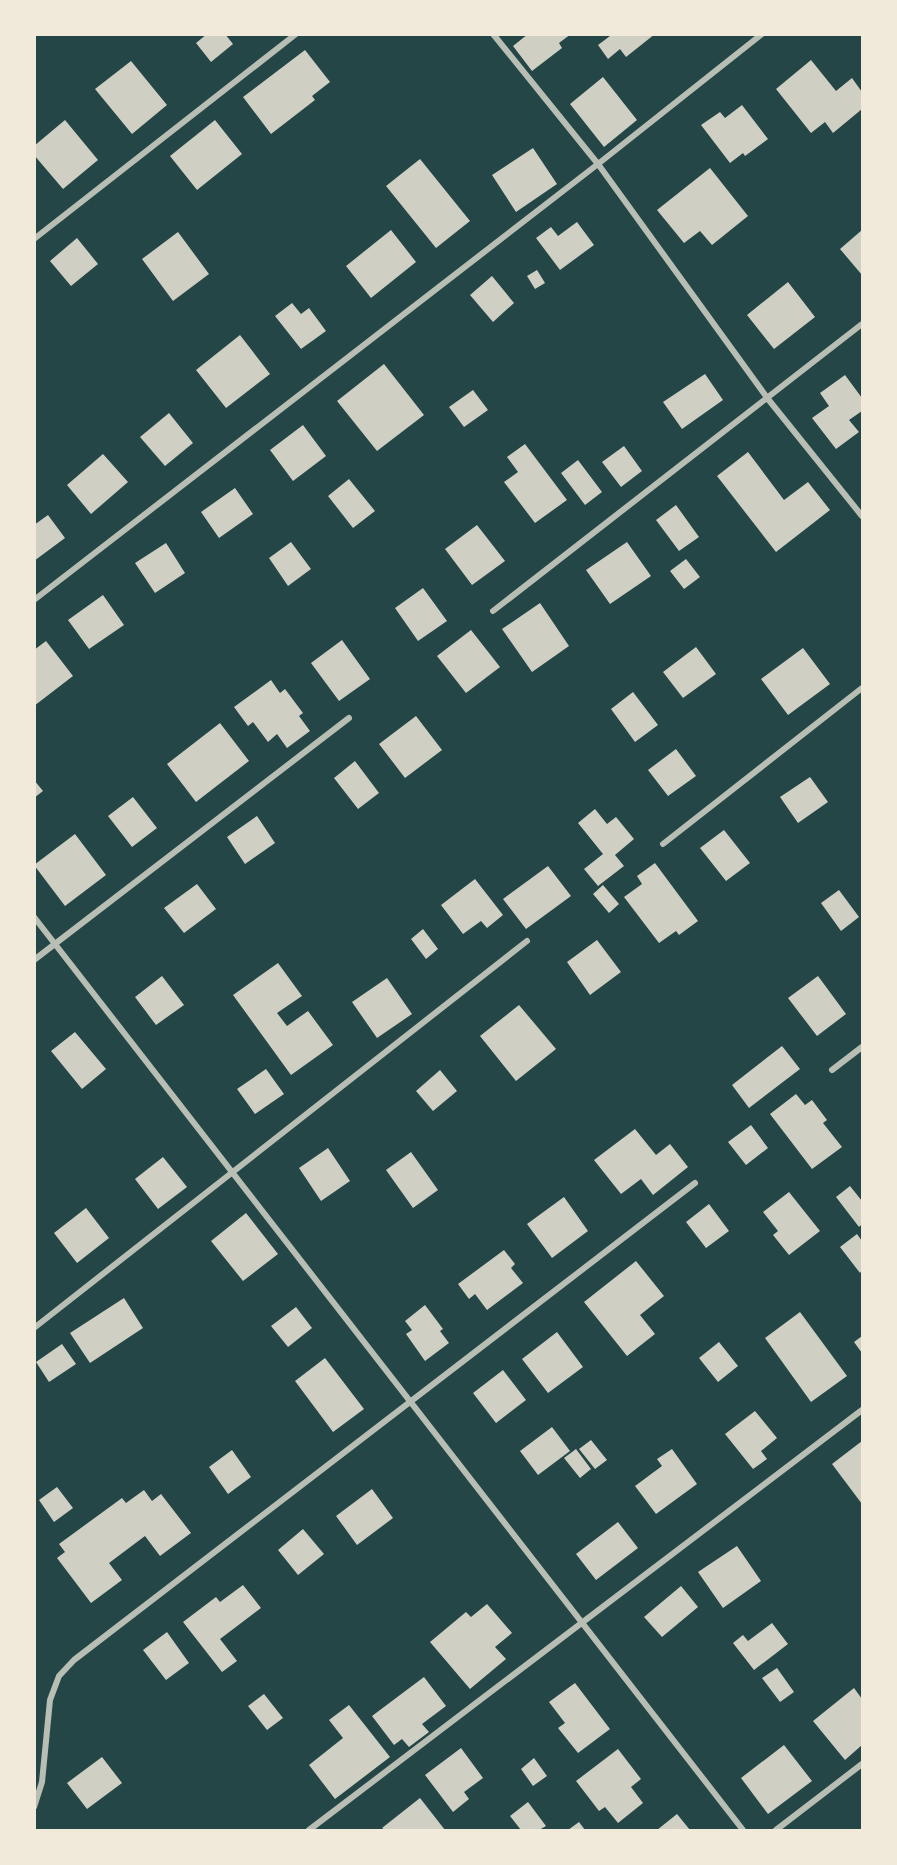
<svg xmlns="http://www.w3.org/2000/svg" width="897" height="1865" viewBox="0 0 897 1865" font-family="'Roboto Condensed',sans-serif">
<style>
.green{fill:#244646}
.building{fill:#cfcfc3}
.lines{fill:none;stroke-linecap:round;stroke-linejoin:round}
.minor{stroke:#b8beb3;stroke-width:6}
</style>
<rect width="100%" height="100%" fill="#0f3d3e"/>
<path class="green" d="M35 35H862V1830H35Z"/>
<path class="building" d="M207 34H225L233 44 211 62 196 43Z
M528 34H571L559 43 562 48 532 71 513 46Z
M609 34H655L626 57 620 49 608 59 598 45 610 36Z
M305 50 330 82 312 96 315 100 271 134 243 97Z
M811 60 836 91 852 78 862 92V109L833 133 825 122 811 133 776 89Z
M131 61 167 105 132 134 95 89Z
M603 77 637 120 604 147 570 104Z
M742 105 768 139 745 156 743 153 730 163 701 125 720 112 725 118Z
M65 120 98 160 63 189 34 155V146Z
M215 120 242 154 197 190 170 156Z
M533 148 557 184 516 212 492 175Z
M420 159 470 221 436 248 386 186Z
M710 168 748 216 712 245 700 231 684 243 657 210Z
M577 222 594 245 560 270 536 238 551 227 558 236Z
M391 230 416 262 371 298 346 266Z
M862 230V275L840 249Z
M178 232 209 274 173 301 142 259Z
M77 238 98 264 71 286 50 261Z
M537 270 545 283 535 289 527 276Z
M492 276 514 303 493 322 470 295Z
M788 282 815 317 774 349 747 315Z
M292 303 301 314 309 308 326 331 301 349 275 316Z
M240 335 270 374 226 408 196 370Z
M384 364 424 415 377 451 337 401Z
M705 374 723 400 682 429 663 402Z
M845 375 862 398V411L849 420 859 432 836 449 812 418 829 406 820 393Z
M473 390 488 410 464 427 449 407Z
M169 413 193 443 165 466 140 437Z
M303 425 326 456 293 481 270 450Z
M525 444 567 500 535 523 504 482 518 472 507 457Z
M624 446 642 471 621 487 602 462Z
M748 452 784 500 808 482 830 510 776 552 717 476Z
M103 454 128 482 91 514 67 485Z
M578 460 602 492 585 505 561 473Z
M349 479 375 511 353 528 328 496Z
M235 488 253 514 219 538 201 512Z
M676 505 699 537 679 551 656 520Z
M48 515 65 538 34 561V525Z
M477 525 505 561 472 585 445 549Z
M291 542 311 569 288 586 269 558Z
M627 542 651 576 610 604 586 570Z
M166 543 185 573 155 593 135 563Z
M686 559 700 577 684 589 670 571Z
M423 588 447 621 418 641 395 608Z
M103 595 124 625 89 649 68 620Z
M540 603 569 646 532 672 502 629Z
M471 630 500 667 466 693 437 656Z
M342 640 370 679 339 701 311 663Z
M46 641 73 676 34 706V650Z
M696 647 716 674 683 698 663 672Z
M803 648 830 684 788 715 761 679Z
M271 680 280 693 285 689 303 713 299 716 310 731 287 748 277 734 268 742 253 722 248 726 234 707Z
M633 692 658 725 635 742 611 709Z
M416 716 442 750 405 778 379 744Z
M220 723 249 761 196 802 167 764Z
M676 749 696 776 668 796 648 770Z
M355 761 379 793 358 809 334 778Z
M810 777 828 802 798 823 780 797Z
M34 780 43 791 34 798Z
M133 797 157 828 132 847 108 816Z
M595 809 607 824 616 817 634 839 615 855 624 866 598 886 584 869 603 854 578 823Z
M257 816 275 843 245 864 227 837Z
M724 830 750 863 726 881 700 848Z
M75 834 106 875 65 906 34 865Z
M655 863 698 921 679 935 676 931 659 943 624 897 642 884 637 876Z
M548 866 571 896 526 929 503 899Z
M475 879 503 915 487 928 481 921 463 934 441 905Z
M197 884 216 909 184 933 164 908Z
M603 885 619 904 609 913 593 894Z
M839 890 859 917 841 931 821 903Z
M423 929 438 949 426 959 411 939Z
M597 940 621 972 590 995 567 962Z
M278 963 302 996 277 1013 287 1026 308 1011 333 1045 291 1075 233 995Z
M162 976 184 1005 156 1025 135 997Z
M818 976 846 1014 817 1036 788 998Z
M387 978 412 1014 377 1038 352 1002Z
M519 1005 556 1049 516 1081 480 1036Z
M75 1032 106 1069 82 1089 51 1051Z
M782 1046 800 1069 749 1108 732 1085Z
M266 1069 284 1094 255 1114 237 1089Z
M440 1070 457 1091 433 1111 416 1091Z
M796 1094 805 1105 812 1100 827 1120 823 1123 842 1147 812 1169 770 1114Z
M751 1125 768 1148 746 1165 728 1142Z
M635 1129 656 1155 670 1144 688 1167 653 1195 641 1179 621 1194 594 1160Z
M328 1148 350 1181 321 1201 299 1168Z
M411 1152 438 1190 413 1208 386 1170Z
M163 1157 187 1187 158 1209 135 1179Z
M850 1186 862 1201V1224L859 1227 836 1197Z
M789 1192 820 1231 789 1255 773 1235 778 1231 763 1212Z
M564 1197 588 1231 552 1258 527 1224Z
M709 1204 729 1231 706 1248 686 1222Z
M86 1208 109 1238 77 1263 54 1233Z
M246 1213 278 1254 243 1281 211 1241Z
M857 1234 862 1241V1270L860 1273 840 1247Z
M504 1250 515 1264 511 1268 523 1283 487 1310 475 1294 469 1299 458 1284Z
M636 1261 664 1296 640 1315 655 1334 627 1356 584 1302Z
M124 1298 143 1328 90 1363 70 1333Z
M425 1305 443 1329 440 1331 449 1343 425 1361 406 1334 412 1330 405 1321Z
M296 1307 312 1328 288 1347 271 1326Z
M800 1312 847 1376 811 1402 765 1338Z
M557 1332 583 1367 548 1393 522 1359Z
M862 1336V1353L854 1342Z
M719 1342 738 1366 718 1382 699 1358Z
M62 1344 76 1364 49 1382 36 1362Z
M325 1358 364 1409 333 1432 295 1381Z
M503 1370 526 1400 496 1423 473 1393Z
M755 1411 777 1438 761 1451 767 1459 753 1469 725 1434Z
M552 1427 570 1451 538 1475 520 1451Z
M591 1440 607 1460 595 1469 579 1449Z
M862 1441V1504L832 1464Z
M576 1449 591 1469 580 1478 564 1458Z
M672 1449 697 1484 656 1514 635 1486 662 1466 657 1459Z
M232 1450 251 1477 228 1494 209 1467Z
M57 1487 73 1508 54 1522 39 1500Z
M372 1489 393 1518 357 1545 336 1516Z
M144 1490 152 1501 161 1494 191 1533 160 1556 145 1536 109 1563 122 1580 91 1603 57 1558 65 1552 59 1544 122 1498 126 1503Z
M618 1522 638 1548 596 1580 576 1554Z
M303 1529 324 1554 298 1575 278 1550Z
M737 1546 761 1581 723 1608 698 1572Z
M243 1585 261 1608 220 1639 237 1661 222 1672 183 1622 216 1597 220 1602Z
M681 1586 698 1607 662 1637 644 1617Z
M487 1604 512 1633 495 1647 506 1659 470 1689 430 1642 466 1612 471 1617Z
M772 1623 788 1644 754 1670 733 1643 743 1635 748 1641Z
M167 1632 189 1663 166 1680 143 1650Z
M777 1668 794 1692 780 1702 762 1678Z
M424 1677 446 1706 422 1724 429 1732 409 1747 402 1739 394 1745 372 1716Z
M575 1683 610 1729 578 1753 558 1728 565 1723 549 1702Z
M854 1688 862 1699V1745L845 1760 813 1721Z
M264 1694 283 1718 267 1730 248 1706Z
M349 1705 390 1757 335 1799 309 1765 343 1738 329 1720Z
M784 1745 812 1781 768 1814 741 1778Z
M461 1748 483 1778 464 1792 469 1799 453 1812 425 1775Z
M618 1749 641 1779 631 1787 643 1803 618 1823 605 1807 599 1811 576 1781Z
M102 1757 122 1783 87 1809 67 1783Z
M534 1758 547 1776 533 1786 521 1769Z
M420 1798 445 1830H385L382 1828Z
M528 1802 546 1826 539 1830H521L510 1816Z
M677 1814 690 1830H657Z
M579 1822 585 1830H568Z"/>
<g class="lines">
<path class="minor" d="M493 34 598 164 768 399 862 516
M34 239 296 34
M34 600 598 164 762 34
M493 611 862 324
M663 844 862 688
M34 917C270 1222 506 1527 743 1830
M34 960 349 718
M832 1070 862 1047
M34 1328 527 941
M34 1807 42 1782 50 1700 59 1676 74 1660 695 1183
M309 1830 862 1410
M776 1830 862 1764"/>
</g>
<rect width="897" height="1865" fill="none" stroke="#f1e9da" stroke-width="72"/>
</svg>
